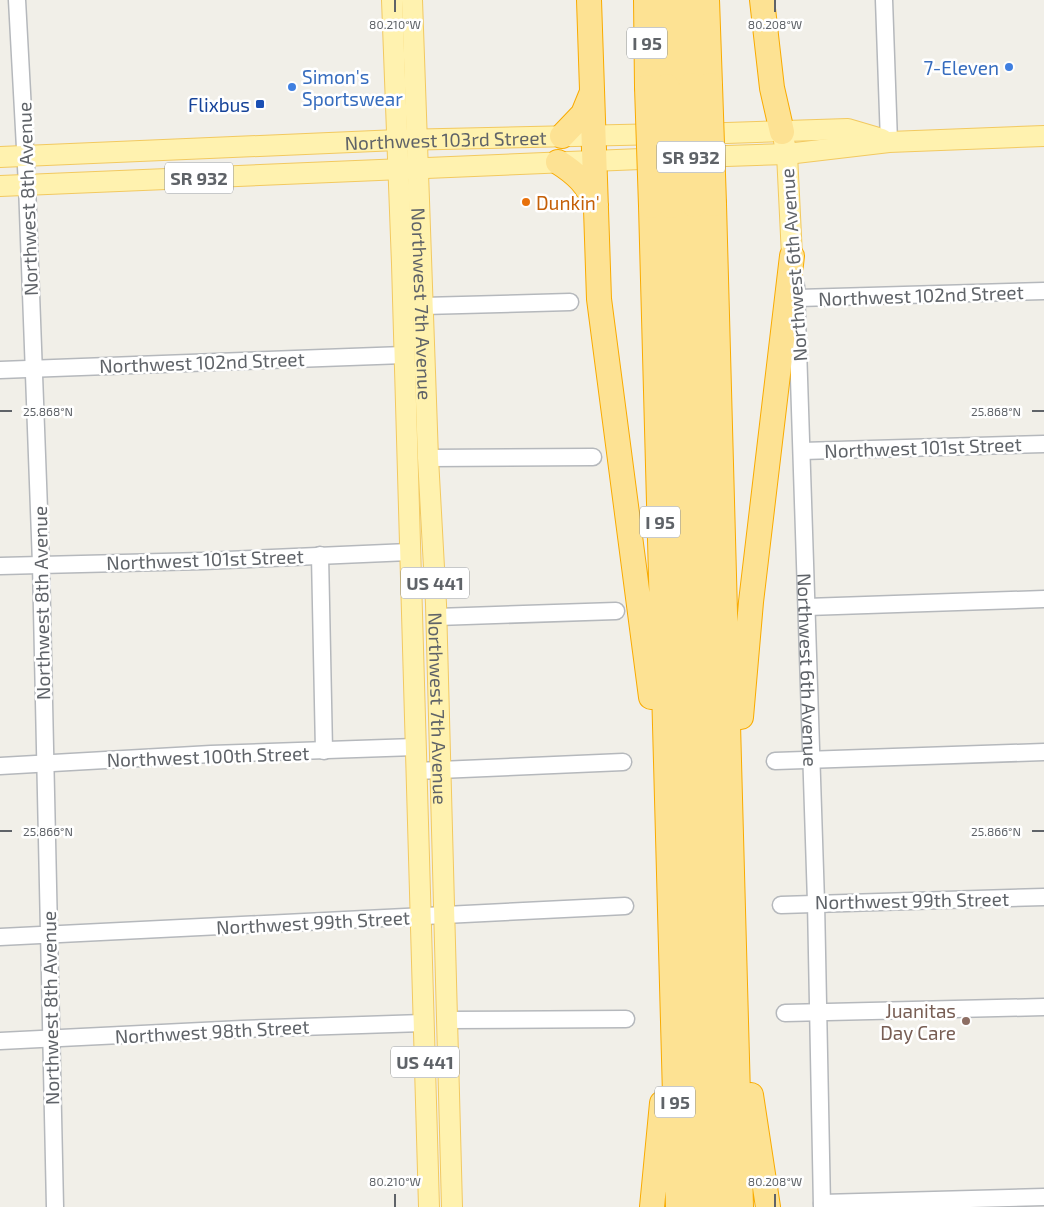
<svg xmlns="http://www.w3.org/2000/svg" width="1044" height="1207" viewBox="0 0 1044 1207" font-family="'Exo 2',sans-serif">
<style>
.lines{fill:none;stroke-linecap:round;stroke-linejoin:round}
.minor-casing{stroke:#b5b8bc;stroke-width:19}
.major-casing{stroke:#f2c960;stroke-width:22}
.highway-casing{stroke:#f9ab00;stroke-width:26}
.minor{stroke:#fff;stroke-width:16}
.major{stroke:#fff2af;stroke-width:20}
.highway{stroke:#fde293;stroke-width:24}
.highway-bridge-casing{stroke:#f9ab00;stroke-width:26;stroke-linecap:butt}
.highway-bridge{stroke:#fde293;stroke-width:24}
.ticks{fill:none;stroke:#5f6368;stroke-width:2}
.shop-dot{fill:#3f7fe0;stroke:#fff;stroke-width:2}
.transit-dot{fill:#1a4fb4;stroke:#fff;stroke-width:2}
.food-dot{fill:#e8710a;stroke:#fff;stroke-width:2}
.education-dot{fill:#8d6e63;stroke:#fff;stroke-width:2}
.labels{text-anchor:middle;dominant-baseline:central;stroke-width:5;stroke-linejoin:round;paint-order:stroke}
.shield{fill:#fff;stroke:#8f9295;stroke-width:1}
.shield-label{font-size:18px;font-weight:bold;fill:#5f6368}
.shop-label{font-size:19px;fill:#366cbe;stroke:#fff;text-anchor:end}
.transit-label{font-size:19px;fill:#164399;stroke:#fff;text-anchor:end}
.street-label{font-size:19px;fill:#5f6368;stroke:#fff}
.food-label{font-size:19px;fill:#c56008;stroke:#fff;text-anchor:start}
.education-label{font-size:19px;fill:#785e54;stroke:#fff;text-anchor:end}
.ticks-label{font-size:12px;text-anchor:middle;fill:#5f6368;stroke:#fff;stroke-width:5;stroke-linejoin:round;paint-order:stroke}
</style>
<rect width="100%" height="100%" fill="#f1efe8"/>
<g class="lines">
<defs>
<g id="minor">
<path d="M17 0 27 185 41 564 55 1207"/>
<path d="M884 0 889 142"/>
<path id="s1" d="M796 286 816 902 822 1207"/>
<path d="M798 298 1044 291"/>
<path d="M423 306 570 302"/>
<path d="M0 370 404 355"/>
<path d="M802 451 1044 444"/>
<path d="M428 458 593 457"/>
<path d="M320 555 324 751"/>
<path d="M0 566 203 561 409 552"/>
<path d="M807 607 1044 599"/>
<path d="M437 617 616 611"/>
<path d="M775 761 1044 752"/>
<path d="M0 766 211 754 415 747"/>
<path d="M416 771 623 762"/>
<path d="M781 905 1044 897"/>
<path d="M0 937 625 906"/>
<path d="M785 1013 1044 1007"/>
<path d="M447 1020 626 1019"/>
<path d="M0 1041 242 1029 423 1023"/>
<path d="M822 1203 1044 1197"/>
</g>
<g id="major">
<path d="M392 0 402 264 429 1207"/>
<path id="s2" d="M412 0 428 458 436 604 452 1207"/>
<path d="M696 134 848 129 882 139"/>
<path d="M784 141 787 154 792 256"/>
<path id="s3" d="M0 157 398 140 664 134"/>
<path d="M696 157 787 154 889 142 1044 136"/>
<path d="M0 186 665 158"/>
</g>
<path id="highway" d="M589 0 599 299 651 697
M646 0 647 87
M665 0 667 86
M688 0 691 85
M707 0 710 85
M762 0 772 88 782 132
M562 136 583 114 592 92
M558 162C577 174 587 184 596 205
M714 204 741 1207
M694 205 721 1207
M651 206 678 1207
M671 206 698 1207
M741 717 751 602 792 256
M751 1095 768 1207
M652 1207 662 1103"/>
</defs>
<use href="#minor" class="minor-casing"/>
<use href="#major" class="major-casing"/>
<use href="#highway" class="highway-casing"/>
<use href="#minor" class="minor"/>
<use href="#major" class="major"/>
<use href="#highway" class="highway"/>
<defs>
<path id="highway-bridge" d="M691 85 694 205
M710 85 714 204
M667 86 671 206
M647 87 651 206"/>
</defs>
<use href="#highway-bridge" class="highway-bridge-casing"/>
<use href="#highway-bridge" class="highway-bridge"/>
</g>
<path class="ticks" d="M395 0V12M775 0V12M0 411H12M1032 411H1044M0 831H12M1032 831H1044M395 1194V1207M775 1194V1207"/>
<g class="shop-dot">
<circle cx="1009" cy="67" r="5"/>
<circle cx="292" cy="87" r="5"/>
</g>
<rect class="transit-dot" x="255" y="99" width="10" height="10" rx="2.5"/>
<circle class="food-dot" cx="526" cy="202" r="5"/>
<circle class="education-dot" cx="966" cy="1021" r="5"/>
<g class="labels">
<g class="shield">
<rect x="627" y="27.5" width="40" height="31" rx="4"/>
<rect x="657" y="141.5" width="68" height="31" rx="4"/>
<rect x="165" y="162.5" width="68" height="31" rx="4"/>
<rect x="640" y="506.5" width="40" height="31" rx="4"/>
<rect x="401" y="567.5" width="68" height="31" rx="4"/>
<rect x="391" y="1046.5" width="68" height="31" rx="4"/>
<rect x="655" y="1086.5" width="40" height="31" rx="4"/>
</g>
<g class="shield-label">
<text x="647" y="43">I 95</text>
<text x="691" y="157">SR 932</text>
<text x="199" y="178">SR 932</text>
<text x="660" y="522">I 95</text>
<text x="435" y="583">US 441</text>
<text x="425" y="1062">US 441</text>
<text x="675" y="1102">I 95</text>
</g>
<g class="shop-label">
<text x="999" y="67">7-Eleven</text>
<text x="302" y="76" text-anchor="start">Simon's<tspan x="302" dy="22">Sportswear</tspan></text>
</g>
<g class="transit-label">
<text x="250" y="104">Flixbus</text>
</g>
<g class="street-label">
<text stroke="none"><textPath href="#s3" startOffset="446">Northwest 103rd Street</textPath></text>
<text transform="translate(27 199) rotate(-92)">Northwest 8th Avenue</text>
<text transform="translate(793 265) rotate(-94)">Northwest 6th Avenue</text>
<text transform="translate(921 295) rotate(-2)">Northwest 102nd Street</text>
<text stroke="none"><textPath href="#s2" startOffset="304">Northwest 7th Avenue</textPath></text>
<text transform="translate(202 362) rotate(-2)">Northwest 102nd Street</text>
<text transform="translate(923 447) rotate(-2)">Northwest 101st Street</text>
<text transform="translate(205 559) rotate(-2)">Northwest 101st Street</text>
<text transform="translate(41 603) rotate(-91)">Northwest 8th Avenue</text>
<text stroke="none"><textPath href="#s1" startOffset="384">Northwest 6th Avenue</textPath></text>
<text stroke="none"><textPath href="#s2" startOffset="709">Northwest 7th Avenue</textPath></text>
<text transform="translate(208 756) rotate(-2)">Northwest 100th Street</text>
<text transform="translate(912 900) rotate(-1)">Northwest 99th Street</text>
<text transform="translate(313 922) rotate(-3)">Northwest 99th Street</text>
<text transform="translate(50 1008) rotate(-91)">Northwest 8th Avenue</text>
<text transform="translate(212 1031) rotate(-3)">Northwest 98th Street</text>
</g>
<g class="food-label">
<text x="536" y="202">Dunkin'</text>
</g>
<g class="education-label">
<text x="956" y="1010">Juanitas<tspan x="956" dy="22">Day Care</tspan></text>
</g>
</g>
<g class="ticks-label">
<text x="395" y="29">80.210°W</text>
<text x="775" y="29">80.208°W</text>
<text x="48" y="416">25.868°N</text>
<text x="996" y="416">25.868°N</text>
<text x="48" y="836">25.866°N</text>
<text x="996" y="836">25.866°N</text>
<text x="395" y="1186">80.210°W</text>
<text x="775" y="1186">80.208°W</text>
</g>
</svg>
